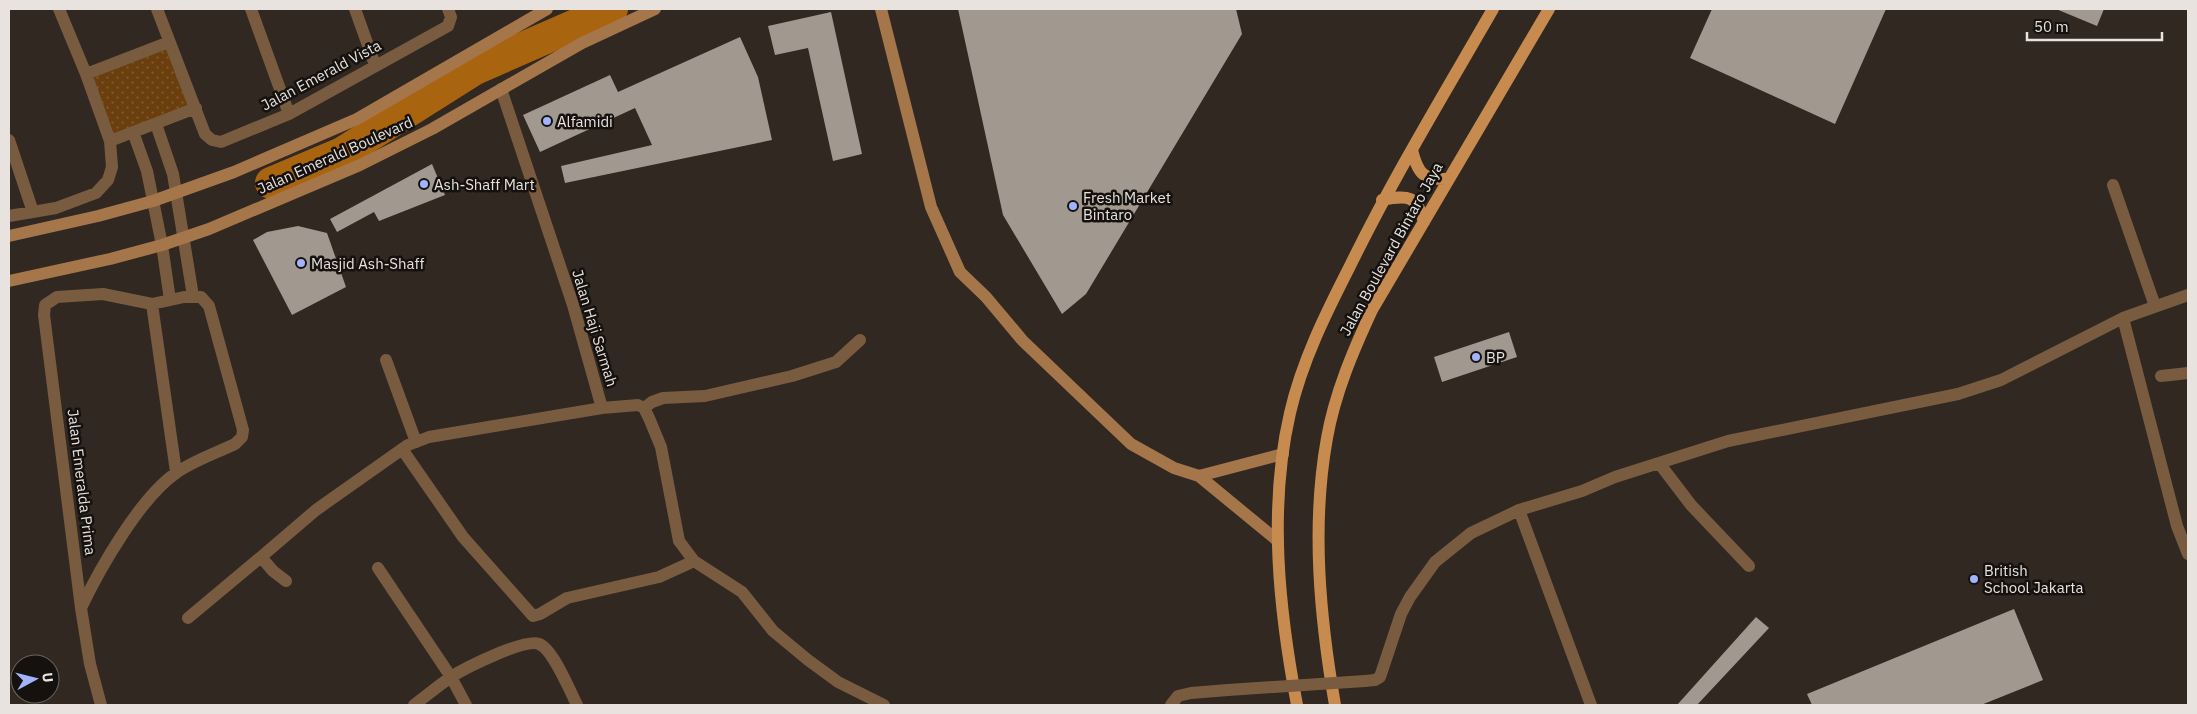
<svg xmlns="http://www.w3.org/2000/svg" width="2197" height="714" viewBox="0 0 2197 714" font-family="'IBM Plex Sans',sans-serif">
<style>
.park{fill:url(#park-dots)}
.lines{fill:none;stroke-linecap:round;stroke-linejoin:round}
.river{stroke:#a96410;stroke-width:32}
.building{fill:#a1988f}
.street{stroke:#795b40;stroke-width:12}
.secondary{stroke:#a5764a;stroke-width:12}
.primary{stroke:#c78b50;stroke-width:12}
.street-bridge{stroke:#795b40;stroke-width:12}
.poi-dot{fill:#a1b3fd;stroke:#15110e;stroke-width:2}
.labels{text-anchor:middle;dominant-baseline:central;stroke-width:5;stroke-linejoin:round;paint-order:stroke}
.street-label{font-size:15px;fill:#e8e3df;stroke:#15110e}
.poi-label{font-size:15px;fill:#e8e3df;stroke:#15110e;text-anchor:start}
</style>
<defs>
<pattern id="park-dots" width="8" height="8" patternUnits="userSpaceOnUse" patternTransform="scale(1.25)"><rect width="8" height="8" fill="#6b3f0d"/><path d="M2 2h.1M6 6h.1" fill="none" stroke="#805b30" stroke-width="1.8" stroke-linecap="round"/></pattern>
</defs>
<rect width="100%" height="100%" fill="#302821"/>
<path class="park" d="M169 42 196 108 110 141 86 74Z"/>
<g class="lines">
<path class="river" d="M271 183 342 153 475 69 612 9"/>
</g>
<path class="building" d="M958 9H1236L1242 34 1086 294 1062 314 1003 215Z
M1712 9H1886L1835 124 1690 58Z
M2056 9H2104L2097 26Z
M831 12 862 154 833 161 808 48 775 55 768 26Z
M740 37 758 77 772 140 565 183 561 166 652 145 635 108 540 152 523 115 610 75 618 92Z
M432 164 445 195 379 221 374 212 337 232 330 219Z
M298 226 327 233 346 287 292 315 253 240 267 232Z
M1509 332 1517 357 1442 382 1434 357Z
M2014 609 2043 680 1981 705H1812L1807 694Z
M1756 617 1769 628 1697 705H1677Z"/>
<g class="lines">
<path class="street" d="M157 9 205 134 212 140 221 142 289 114 448 26 451 17 448 9
M251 9 289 114
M355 9 375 65
M86 74 169 42
M501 89 573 305 602 408
M156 124 173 174 193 296
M133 132 147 171 162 245 170 300
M9 140 33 212
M110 141 196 108
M2113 185 2155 306
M9 216 56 208 96 193 108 180 112 167 110 141 86 74 59 9
M152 304 176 472
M2123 318 2177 526 2188 554
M386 360 416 442
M2161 376 2188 373
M644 408 652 402 663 398 705 396 792 376 836 362 860 340
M402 449 463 537 533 616 540 614 567 598 659 577 694 561
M1659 463 1691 505 1749 566
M1519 510 1591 705
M261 557 316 510 408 445 429 437 602 408 638 405 644 408 649 418 661 447 679 541 694 561 742 592 773 631 808 660 838 682 884 705
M378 568 451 677 466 705
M81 608C100 568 140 498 176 473 193 461 216 453 235 444L242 437 243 430 209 306 201 297H184L152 304 103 294 57 297 45 305 44 315 81 608 90 664 101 705
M188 618 261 557 273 571 286 581
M1365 681 1375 680 1380 677 1401 614 1410 597 1435 562 1471 533 1519 510 1582 491 1615 477 1728 441 1958 394 2001 380 2123 318 2188 295
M414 705C426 696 438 686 451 677 465 668 525 638 539 644 553 649 570 691 577 705
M1171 705 1178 696 1191 693 1228 690"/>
<path class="secondary" d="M881 9 931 207 960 272 986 297 1023 341 1131 444 1174 468 1199 476 1278 541
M9 236 98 216 153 201 234 172 357 119 547 9
M9 281 110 259 162 245 209 229 360 165 432 129 582 43 655 9
M1199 476 1283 454"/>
<path class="primary" d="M1412 150C1418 175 1424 180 1449 179
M1382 200C1408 195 1417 195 1424 222
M1297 705C1279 610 1268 508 1290 413 1302 361 1326 313 1350 266 1393 178 1444 94 1493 9
M1335 705C1320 618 1311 526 1327 438 1335 393 1353 351 1372 310L1549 9"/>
<path class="street-bridge" d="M1228 690 1365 681"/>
</g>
<g class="poi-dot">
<circle cx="547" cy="121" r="5"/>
<circle cx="424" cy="184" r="5"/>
<circle cx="1073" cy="206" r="5"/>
<circle cx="301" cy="263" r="5"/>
<circle cx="1476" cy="357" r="5"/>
<circle cx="1974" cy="579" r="5"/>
</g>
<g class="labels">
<g class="street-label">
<text transform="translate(321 75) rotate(-28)">Jalan Emerald Vista</text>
<text transform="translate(335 155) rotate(-24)">Jalan Emerald Boulevard</text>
<text transform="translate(1391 249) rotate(-61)">Jalan Boulevard Bintaro Jaya</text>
<text transform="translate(595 328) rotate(73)">Jalan Haji Sarmah</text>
<text transform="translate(82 482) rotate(83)">Jalan Emeralda Prima</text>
</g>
<g class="poi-label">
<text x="557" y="121">Alfamidi</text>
<text x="434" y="184">Ash-Shaff Mart</text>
<text x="1083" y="197">Fresh Market<tspan x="1083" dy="17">Bintaro</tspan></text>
<text x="311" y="263">Masjid Ash-Shaff</text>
<text x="1486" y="357">BP</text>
<text x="1984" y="570">British<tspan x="1984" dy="17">School Jakarta</tspan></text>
</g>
</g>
<rect width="2197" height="714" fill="none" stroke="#e8e3df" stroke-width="20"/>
<g transform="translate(35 679) rotate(83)"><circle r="24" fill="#15110e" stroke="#696562"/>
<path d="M0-4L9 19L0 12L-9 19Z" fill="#a1b3fd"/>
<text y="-8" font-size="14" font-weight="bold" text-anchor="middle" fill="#e8e3df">U</text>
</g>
<path d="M2027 32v8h135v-8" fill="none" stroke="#e8e3df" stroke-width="2.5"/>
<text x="2034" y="32" font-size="15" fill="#e8e3df" stroke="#15110e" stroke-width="4" paint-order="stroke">50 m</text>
</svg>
